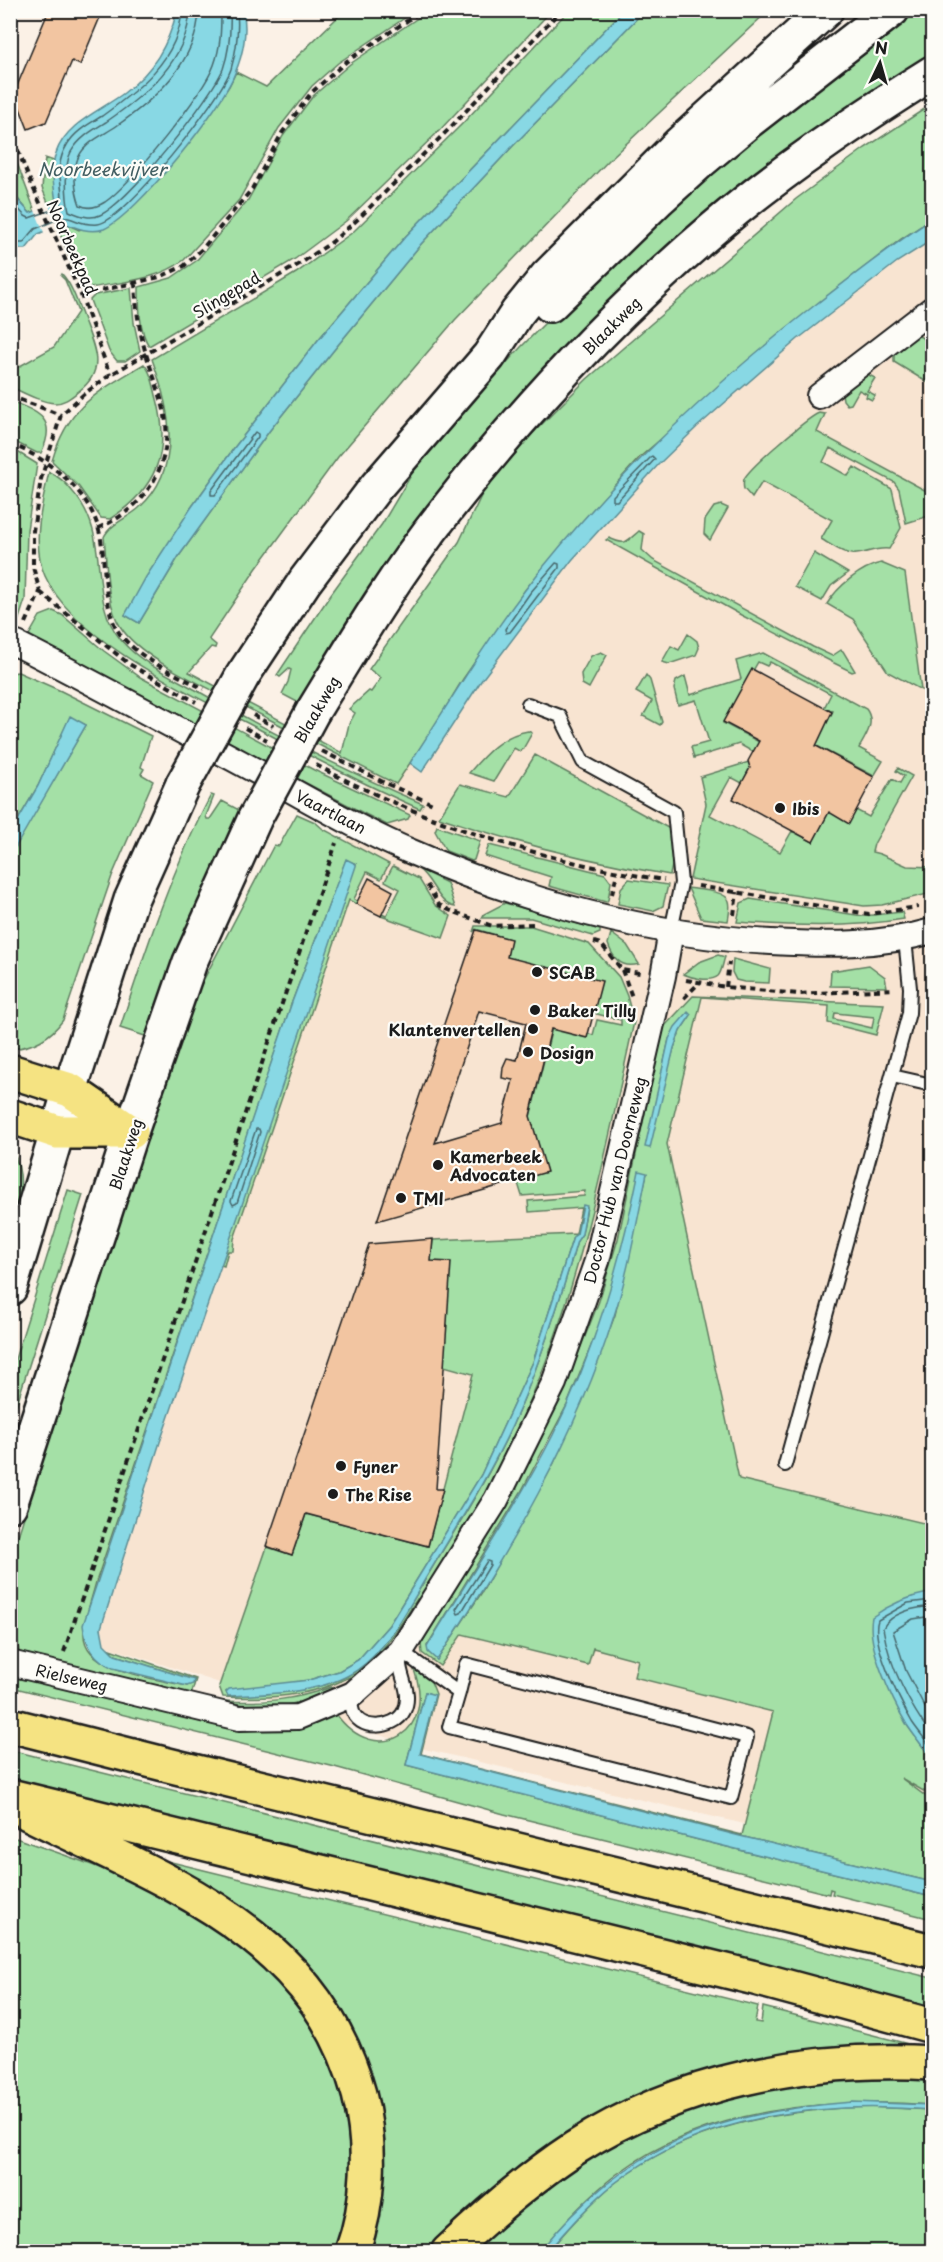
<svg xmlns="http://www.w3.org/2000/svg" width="943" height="2262" viewBox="0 0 943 2262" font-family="'Playpen Sans',sans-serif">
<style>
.built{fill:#f8e4d1}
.green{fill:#a4e0a6;stroke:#607e61;stroke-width:1.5;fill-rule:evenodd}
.water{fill:#88d8e4;stroke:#5d8d94;stroke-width:1.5}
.pier{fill:#fbf1e6}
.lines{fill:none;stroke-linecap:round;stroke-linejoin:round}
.shore{stroke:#47676c;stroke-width:1.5}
.building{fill:#f2c5a1;stroke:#1c1c1c;stroke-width:1.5;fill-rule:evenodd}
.service-casing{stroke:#1c1c1c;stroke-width:16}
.minor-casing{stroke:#1c1c1c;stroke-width:28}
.secondary-casing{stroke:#1c1c1c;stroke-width:38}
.motorway-casing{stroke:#1c1c1c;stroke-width:38}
.path{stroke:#1c1c1c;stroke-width:4;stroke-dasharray:6 4.5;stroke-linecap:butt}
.service{stroke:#fdfcf7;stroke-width:12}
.minor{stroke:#fdfcf7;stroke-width:24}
.secondary{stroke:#fdfcf7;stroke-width:33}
.motorway{stroke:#f5e382;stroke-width:33}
.secondary-bridge-casing{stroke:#1c1c1c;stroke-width:38;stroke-linecap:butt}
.secondary-bridge{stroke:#fdfcf7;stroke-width:33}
.poi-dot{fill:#1c1c1c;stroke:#fdfcf7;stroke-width:2}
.labels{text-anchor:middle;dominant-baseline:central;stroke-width:4.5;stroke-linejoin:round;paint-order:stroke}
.street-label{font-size:16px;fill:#1c1c1c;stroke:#fdfcf7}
.poi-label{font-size:16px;font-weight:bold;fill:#1c1c1c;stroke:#fdfcf7;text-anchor:start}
.water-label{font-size:18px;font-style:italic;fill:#425e62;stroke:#fdfcf7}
</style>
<rect width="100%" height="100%" fill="#fbf1e6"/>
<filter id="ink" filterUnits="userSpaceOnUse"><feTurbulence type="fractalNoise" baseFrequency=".0167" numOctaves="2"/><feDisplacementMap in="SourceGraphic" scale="12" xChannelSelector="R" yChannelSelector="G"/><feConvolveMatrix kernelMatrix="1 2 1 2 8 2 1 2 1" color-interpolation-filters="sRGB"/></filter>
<g filter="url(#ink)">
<path class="built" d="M932 206V1868L420 1748 93 1642 380 737 648 435Z"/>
<path class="green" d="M344 11H415L338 63 312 86 279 128 239 200 184 260C157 281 118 282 85 289L79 275 74 269 57 226 64 223 79 230 145 194 210 114 229 86 236 72 266 87Z
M428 11H551L439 131 346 221 295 259 149 346C139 331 139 305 139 287L171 278 196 261 248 200 283 136 313 96 350 64Z
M568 11H623L405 237 318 340 234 448 191 508 125 615 139 623 179 556 270 430 333 351 421 244 511 148 644 11H768L611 158 455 320 338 457 256 569 209 639 216 645 215 648 211 647 189 672 342 753 349 724 355 713 349 709 369 691 371 692 381 678 369 669 459 542 484 490 524 442 587 379 796 199 865 148 932 104V219L901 239 831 293 640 457 579 525 525 590 463 679 434 727 396 784C343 758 290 730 238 703 204 685 140 659 120 626 106 604 107 563 104 537 110 524 128 518 139 508 184 467 170 409 152 359L296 273 353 232 463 123Z
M914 11H932V55L900 75 725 200 299 703 282 694 288 682 291 670 289 669 280 677 277 675 331 594 382 524 417 465 474 398 521 347 635 233 896 22Z
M14 155 35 211 30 213 11 191V169Z
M45 158 54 161 56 203 49 205 42 188Z
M62 274C73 286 78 305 84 320 94 347 107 370 79 391 71 397 65 403 55 403 40 402 24 393 11 387V371L54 347 78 312 65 280 61 276Z
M131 288 134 323 140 351 125 361H117L109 351 90 300 95 295Z
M917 335 932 343V378L930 384 894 362V350Z
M144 364C152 373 154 388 157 399 171 452 156 489 110 519L101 518 79 487 52 461C68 405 98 392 144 364Z
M867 374 875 378 867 391 875 395 872 400 866 397 867 394 859 390 851 404 847 405 843 400 842 393Z
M10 401C39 412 58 419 41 453H37L11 440Z
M819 413 825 414 817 432 932 494V515L906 523 899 489 894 482 830 448 823 462 848 476 854 467 892 489 901 528 889 549C873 547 863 556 851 554 841 553 830 544 821 539L832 520 762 482 752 498 744 489C743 485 743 483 744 479 749 468 807 418 819 413Z
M11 448 37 464 27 530 25 600 15 631 10 630Z
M49 472C58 476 67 484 73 492 113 537 86 599 121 640 140 663 171 676 196 690 270 732 345 771 423 804L420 809C363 784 308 755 253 726 191 694 74 641 45 576 31 545 42 503 49 472Z
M721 505 728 508 710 540 704 534 705 520 714 507Z
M639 531 644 534 642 550 653 560 813 647 832 656 841 650 843 651 855 671 852 672 836 664 741 615 606 540 609 538C626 546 626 542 639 531Z
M814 553 848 573 831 586 822 601 795 587Z
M881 563 905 573 921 690 888 672 853 619 827 604C837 587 861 567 881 563Z
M53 611 62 615 104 651 140 677 314 770 410 815 408 819 387 825 367 815 28 637 40 616Z
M688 634 697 641 699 648 696 655 669 664 662 662 671 646 679 650Z
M601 652 607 655 589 688 582 684 581 674 591 656Z
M763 653 866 709C876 722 866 736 859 748L883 761 874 776 815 745 833 711 824 708 831 694 770 662 767 666 758 662 723 723 763 744 753 752 739 744 694 758 691 747 709 742 696 700 678 705 674 689 676 681 685 676 690 695 741 679 736 661Z
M18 672 61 691 151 736 141 767 144 769 141 774 153 781 112 876 63 1020C50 1038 34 1047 11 1049L10 855 86 725 70 717 38 786 11 832V673Z
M646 675 650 680 662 722 660 725 643 716 652 701 636 692Z
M528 731 532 733 523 749 519 751 514 748 494 781 469 773C485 754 502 735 528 731Z
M535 755 679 834 670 875C591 862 515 843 439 817L460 784 509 797Z
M749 762 750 767 742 783 731 777 710 815 780 852 792 831 813 842 829 812 856 810 869 817 892 779 900 783 904 776 896 771 898 768 912 776 874 844 872 852 880 854 907 866 932 867V893L882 905 864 906 690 879 706 804 700 777Z
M211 795 214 796 206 816 207 819H210L222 801 241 811 191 922 145 1036 120 1028C146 949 172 869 211 795Z
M297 814 315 822 323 829 389 864 381 879 367 872 354 899 357 901 356 904 349 900 234 1239 233 1251H228L224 1266 221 1265 356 864 346 860 292 1002 96 1582C92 1598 85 1616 84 1632 81 1672 160 1679 187 1686L194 1680 115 1655 107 1648 196 1679 192 1692 189 1694 19 1652 14 1616 11 1615 13 1608H10L17 1585 11 1583V1558L146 1131 192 1002 274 845 279 846Z
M437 826 480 841 474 860 472 861 446 851 435 831Z
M489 845 605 874 611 882 608 900 606 902 549 886 551 877 485 856Z
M393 866 419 879 435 905 451 916 443 938 381 916 382 914 386 916 400 889 385 881Z
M417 868 447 883 455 907C437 904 433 878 417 868Z
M629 879 668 885 663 906 653 911 618 904 621 888Z
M688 888C698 890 725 890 729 901 731 907 729 915 728 921L701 918Z
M750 899 863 916 902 912 904 919C849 928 793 926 737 922L741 903Z
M505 903 600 930V933L593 936 531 918H482L484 914Z
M475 926H531L589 944 619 977 627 996 634 1022C610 1132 589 1242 551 1348 519 1438 471 1520 421 1601L417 1599C400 1626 379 1661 350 1677 311 1697 266 1699 223 1697L219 1686 267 1547 292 1555 306 1514 428 1546 473 1374 444 1366 431 1261 433 1240 576 1234 581 1208 529 1212 528 1201 584 1196 585 1191 522 1196 517 1180 546 1171 531 1120 529 1121 553 1024 593 1035 597 1020 621 1025V1020L593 1013 506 958 510 939 476 929 473 932ZM583 1206 587 1207 582 1234 577 1241C559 1304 539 1367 512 1426 490 1475 460 1522 432 1568 411 1603 390 1645 357 1670 327 1693 264 1694 228 1696L226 1692 309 1680 339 1671 358 1660 389 1625 481 1475 533 1362 573 1237 577 1234Z
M611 933 627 945 639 964C622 969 613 959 608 944Z
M718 955 725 957C723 962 722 972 718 976 710 983 690 977 683 974L699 962Z
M733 959 770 969 769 983 744 982 736 980 732 972Z
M869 965 885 977 887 987 830 986 831 971Z
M693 996 884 1004 876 1035 828 1023 829 1006 702 997 667 1144 739 1479 932 1525V1595L928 1593 907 1725 932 1759V1796L901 1778 932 1801V1882L740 1836 419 1754 434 1695 425 1692 406 1765 699 1840 932 1897V1919L832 1894 833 1890 830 1889 829 1894 504 1814 331 1766 11 1687V1681L16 1683 17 1677H11V1673L257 1729C284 1731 311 1726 336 1714 376 1769 441 1733 412 1665L430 1679 436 1694 421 1754 742 1835 773 1712 634 1677 638 1660 593 1648 588 1665 462 1634 440 1666 422 1653 421 1644 507 1504 559 1402 599 1301 618 1239 663 1028ZM835 1013 874 1017 872 1028 834 1019ZM691 1015 680 1031 674 1048 646 1147 669 1039ZM647 1173 615 1315 592 1376 554 1463 482 1592 437 1660 427 1646 521 1492 567 1405 604 1314 627 1232Z
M11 1148C28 1177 19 1206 11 1236Z
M68 1190 83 1195 11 1422V1372Z
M331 1687 333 1691C303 1703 280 1709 248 1705 240 1704 231 1704 225 1701 263 1703 295 1700 331 1687Z
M10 1750 932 1978V2008L11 1780Z
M10 1836C54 1852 101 1866 143 1886 181 1904 219 1927 251 1954 260 1962 268 1972 276 1981 346 2056 367 2154 335 2251H11Z
M155 1858 758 2006 755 2022 761 2023 763 2007 932 2050 764 2062 451 2232 431 2251H362L352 2049Z
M844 2078 932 2080V2105C826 2097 706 2108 617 2174 588 2196 563 2223 540 2251L469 2252 551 2182 621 2139 676 2114 751 2091Z
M870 2107 932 2110V2251L548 2252C569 2227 590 2203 615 2183 688 2126 780 2109 870 2107Z"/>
<path class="water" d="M177 11H243C248 30 243 55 235 73 222 108 137 214 104 229 91 234 76 228 64 223L38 234 26 249H11L10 191 30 213 56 203C54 186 50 169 56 153 66 123 100 111 124 93 153 71 168 46 177 11Z
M623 11H644L511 148 421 244 333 351 270 430 179 556 139 623 125 615 146 577 191 508 234 448 318 340 405 237Z
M932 219V240L897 262 798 339 697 427 658 465 572 560 481 681 422 772 410 763C448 705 483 645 525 590 608 482 709 388 815 305 854 275 891 245 932 219Z
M70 716 86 725 11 855V832L38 786Z
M346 859 356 864V866L243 1202 160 1442 101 1628 104 1644 115 1655 194 1680 193 1684 187 1686 113 1668C95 1660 85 1646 83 1625L255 1110 292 1002Z
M688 1012 691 1015 680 1031 674 1048 650 1148 645 1147 669 1039 675 1027Z
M639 1171 647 1173C637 1221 629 1270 614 1316 577 1437 507 1555 437 1660L428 1652 427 1647C469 1577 516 1508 553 1435 595 1351 620 1263 639 1171Z
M583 1205 587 1206 582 1234 577 1241C559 1304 539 1367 512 1426 488 1478 456 1527 427 1576 408 1608 388 1649 357 1670 321 1694 270 1694 228 1696L226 1692 229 1689 309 1680 339 1671 358 1660 389 1625 481 1475 533 1362 573 1237 577 1234Z
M928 1593 932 1595V1759C924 1748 915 1737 907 1725 892 1700 866 1645 872 1617 890 1604 906 1597 928 1593Z
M425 1692 435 1695 420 1754 740 1836 932 1882V1897L699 1840 406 1765Z
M853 2102 932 2105V2110C824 2101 704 2113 615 2183 590 2203 569 2227 548 2251H540C625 2145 719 2111 853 2102Z"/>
<path class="pier" d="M48 202 59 229 45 235 34 208Z"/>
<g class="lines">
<path class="shore" d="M190 10C187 62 145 95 106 122 93 130 79 138 71 152 64 164 66 198 69 211 79 215 90 220 100 215 128 203 211 98 223 69 230 49 231 31 230 10
M199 10C197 63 154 100 115 127 103 135 86 142 79 156 72 169 75 192 80 205 89 210 97 207 105 202 130 185 204 93 214 65 221 46 221 29 221 10
M10 200 25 216 29 218 60 207C67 189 51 170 67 145 75 131 89 124 102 116 138 90 179 59 182 10
M10 243H23L35 229 63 217C75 218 82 226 98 224 126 220 221 98 231 69 237 49 239 31 237 10
M255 432 258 434V437L215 495H211V491Z
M652 456 655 459 617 501H613V496Z
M556 563 559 564V568L510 632 506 633 505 629 530 593Z
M256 1129H259L260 1132 237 1203 233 1205 231 1201Z
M487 1561 490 1562V1565L461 1613 458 1614 456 1609Z
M932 1600 908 1603 878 1620C870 1642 900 1701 912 1722 918 1731 926 1740 932 1749
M932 1607C917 1606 891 1613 883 1628 889 1666 910 1706 932 1736
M932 1616 913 1619 893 1631 906 1671 932 1721"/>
</g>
<path class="building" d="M49 10H103L80 65 72 61 46 122 28 129 14 93Z
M752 669 832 712 816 746 874 777 849 824 829 812 813 842 733 799 750 768 748 761 759 741 723 722Z
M369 878 393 891 381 916 356 904Z
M476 930 511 939 507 957 602 981 587 1038 551 1029 530 1116 547 1172 377 1221ZM479 1011 526 1023 517 1060 507 1058 503 1067 502 1078 513 1080 502 1123 435 1143Z
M433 1239 431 1261 451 1262 436 1489H443L428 1546 306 1514 292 1555 266 1546 369 1244Z"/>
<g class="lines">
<defs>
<path id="service" d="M528 704 560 716 583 762 674 812 681 883 671 931
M892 1076 932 1085
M785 1465 909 1013 910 988 905 939
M401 1651 459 1693 466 1664 747 1737 731 1798 449 1727 459 1693
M353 1694C353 1698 351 1704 352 1708 356 1732 395 1730 404 1711 412 1694 402 1681 400 1665 400 1660 401 1655 401 1651"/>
<path id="minor" d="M819 396 932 309
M10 643 17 644C102 687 185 733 269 778 317 804 364 832 414 853 523 901 652 936 771 942 825 945 881 946 932 931
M10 1663 239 1718 298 1717 353 1694 401 1651 496 1500 554 1383 597 1261 663 976 671 931"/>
<path id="secondary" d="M550 305 659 199 701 161 749 121 892 10
M243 675 305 581 376 487 489 356 517 313 547 276 680 143 826 10
M313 711C354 644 394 576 443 514 523 411 614 313 714 228 782 170 857 120 932 73
M10 1288 70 1090 131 900 183 784
M10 1505 131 1132 190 962 255 818"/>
<path id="motorway" d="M10 1071 70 1090 131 1132
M10 1116 58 1132H131
M10 1725 172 1766 932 1951
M10 1796 751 1977 932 2026
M28 1813C164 1881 315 1931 359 2094 372 2145 370 2202 352 2252
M448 2252C488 2214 529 2178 575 2148 681 2080 808 2056 932 2063"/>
</defs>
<use href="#service" class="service-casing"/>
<use href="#minor" class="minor-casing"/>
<use href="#secondary" class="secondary-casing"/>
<use href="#motorway" class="motorway-casing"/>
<path class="path" d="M10 130 28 176 81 295 110 375
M81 295 160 277 184 266 203 248 252 189 282 133 311 93 347 61 423 10
M10 396 61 415
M10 444C46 457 87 489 98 527 103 543 103 560 105 577 107 596 108 617 120 634 140 660 176 674 204 689
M98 528C147 508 175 462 164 410 158 384 146 360 141 334 137 317 136 300 135 283
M40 592 129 664 196 702
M26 623 40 592 33 567V531L41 479 61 415 84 394 110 375 301 263 332 242 359 218 449 129 561 10
M253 715 273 726
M245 728 267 740
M322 751 383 782 435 805
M316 765C425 823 542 861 664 880
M427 885 439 905 449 910 492 926 533 924
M698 886 869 914 918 907
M612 894 617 873
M734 915 737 892
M594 942 601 944 622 970 640 973
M622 970 632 997
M686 980 726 987 799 994 894 989
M726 987 729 962
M684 998 699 983
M64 1652 336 843"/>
<use href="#service" class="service"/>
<use href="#minor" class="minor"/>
<use href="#secondary" class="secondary"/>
<use href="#motorway" class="motorway"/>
<defs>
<path id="secondary-bridge" d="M183 784 243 675
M255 818 313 711"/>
</defs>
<use href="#secondary-bridge" class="secondary-bridge-casing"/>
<use href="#secondary-bridge" class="secondary-bridge"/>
</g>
</g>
<g class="poi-dot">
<circle cx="780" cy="808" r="6"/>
<circle cx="537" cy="972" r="6"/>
<circle cx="535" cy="1010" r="6"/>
<circle cx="533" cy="1029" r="6"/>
<circle cx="528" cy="1052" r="6"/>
<circle cx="438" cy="1165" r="6"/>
<circle cx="401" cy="1198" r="6"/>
<circle cx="341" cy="1466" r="6"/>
<circle cx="333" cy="1494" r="6"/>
</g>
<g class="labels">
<g class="street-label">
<text transform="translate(73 247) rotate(66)">Noorbeekpad</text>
<text transform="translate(226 294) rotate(-31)">Slingepad</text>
<text transform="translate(611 325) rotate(-45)">Blaakweg</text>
<text transform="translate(316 709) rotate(-60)">Blaakweg</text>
<text transform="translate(331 811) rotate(27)">Vaartlaan</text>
<text transform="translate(125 1154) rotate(-72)">Blaakweg</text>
<text transform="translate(614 1180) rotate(-76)">Doctor Hub van Doorneweg</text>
<text transform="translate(72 1677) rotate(13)">Rielseweg</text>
</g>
<g class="poi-label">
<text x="792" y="808">Ibis</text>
<text x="549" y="972">SCAB</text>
<text x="547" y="1010">Baker Tilly</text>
<text x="521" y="1029" text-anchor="end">Klantenvertellen</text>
<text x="540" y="1052">Dosign</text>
<text x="450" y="1156">Kamerbeek<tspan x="450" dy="18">Advocaten</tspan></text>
<text x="413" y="1198">TMI</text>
<text x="353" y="1466">Fyner</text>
<text x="345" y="1494">The Rise</text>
</g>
<g class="water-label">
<text x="102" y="168">Noorbeekvijver</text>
</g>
</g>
<rect width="943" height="2262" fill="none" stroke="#fdfcf7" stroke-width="36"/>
<rect x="18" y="18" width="907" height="2226" fill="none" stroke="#1c1c1c" stroke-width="2" filter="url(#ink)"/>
<g transform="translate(880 63) rotate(5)" stroke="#fdfcf7" stroke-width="4.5" paint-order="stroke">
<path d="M0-4.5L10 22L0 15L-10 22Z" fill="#1c1c1c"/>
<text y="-9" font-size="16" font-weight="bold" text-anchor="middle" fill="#1c1c1c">N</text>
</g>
</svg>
